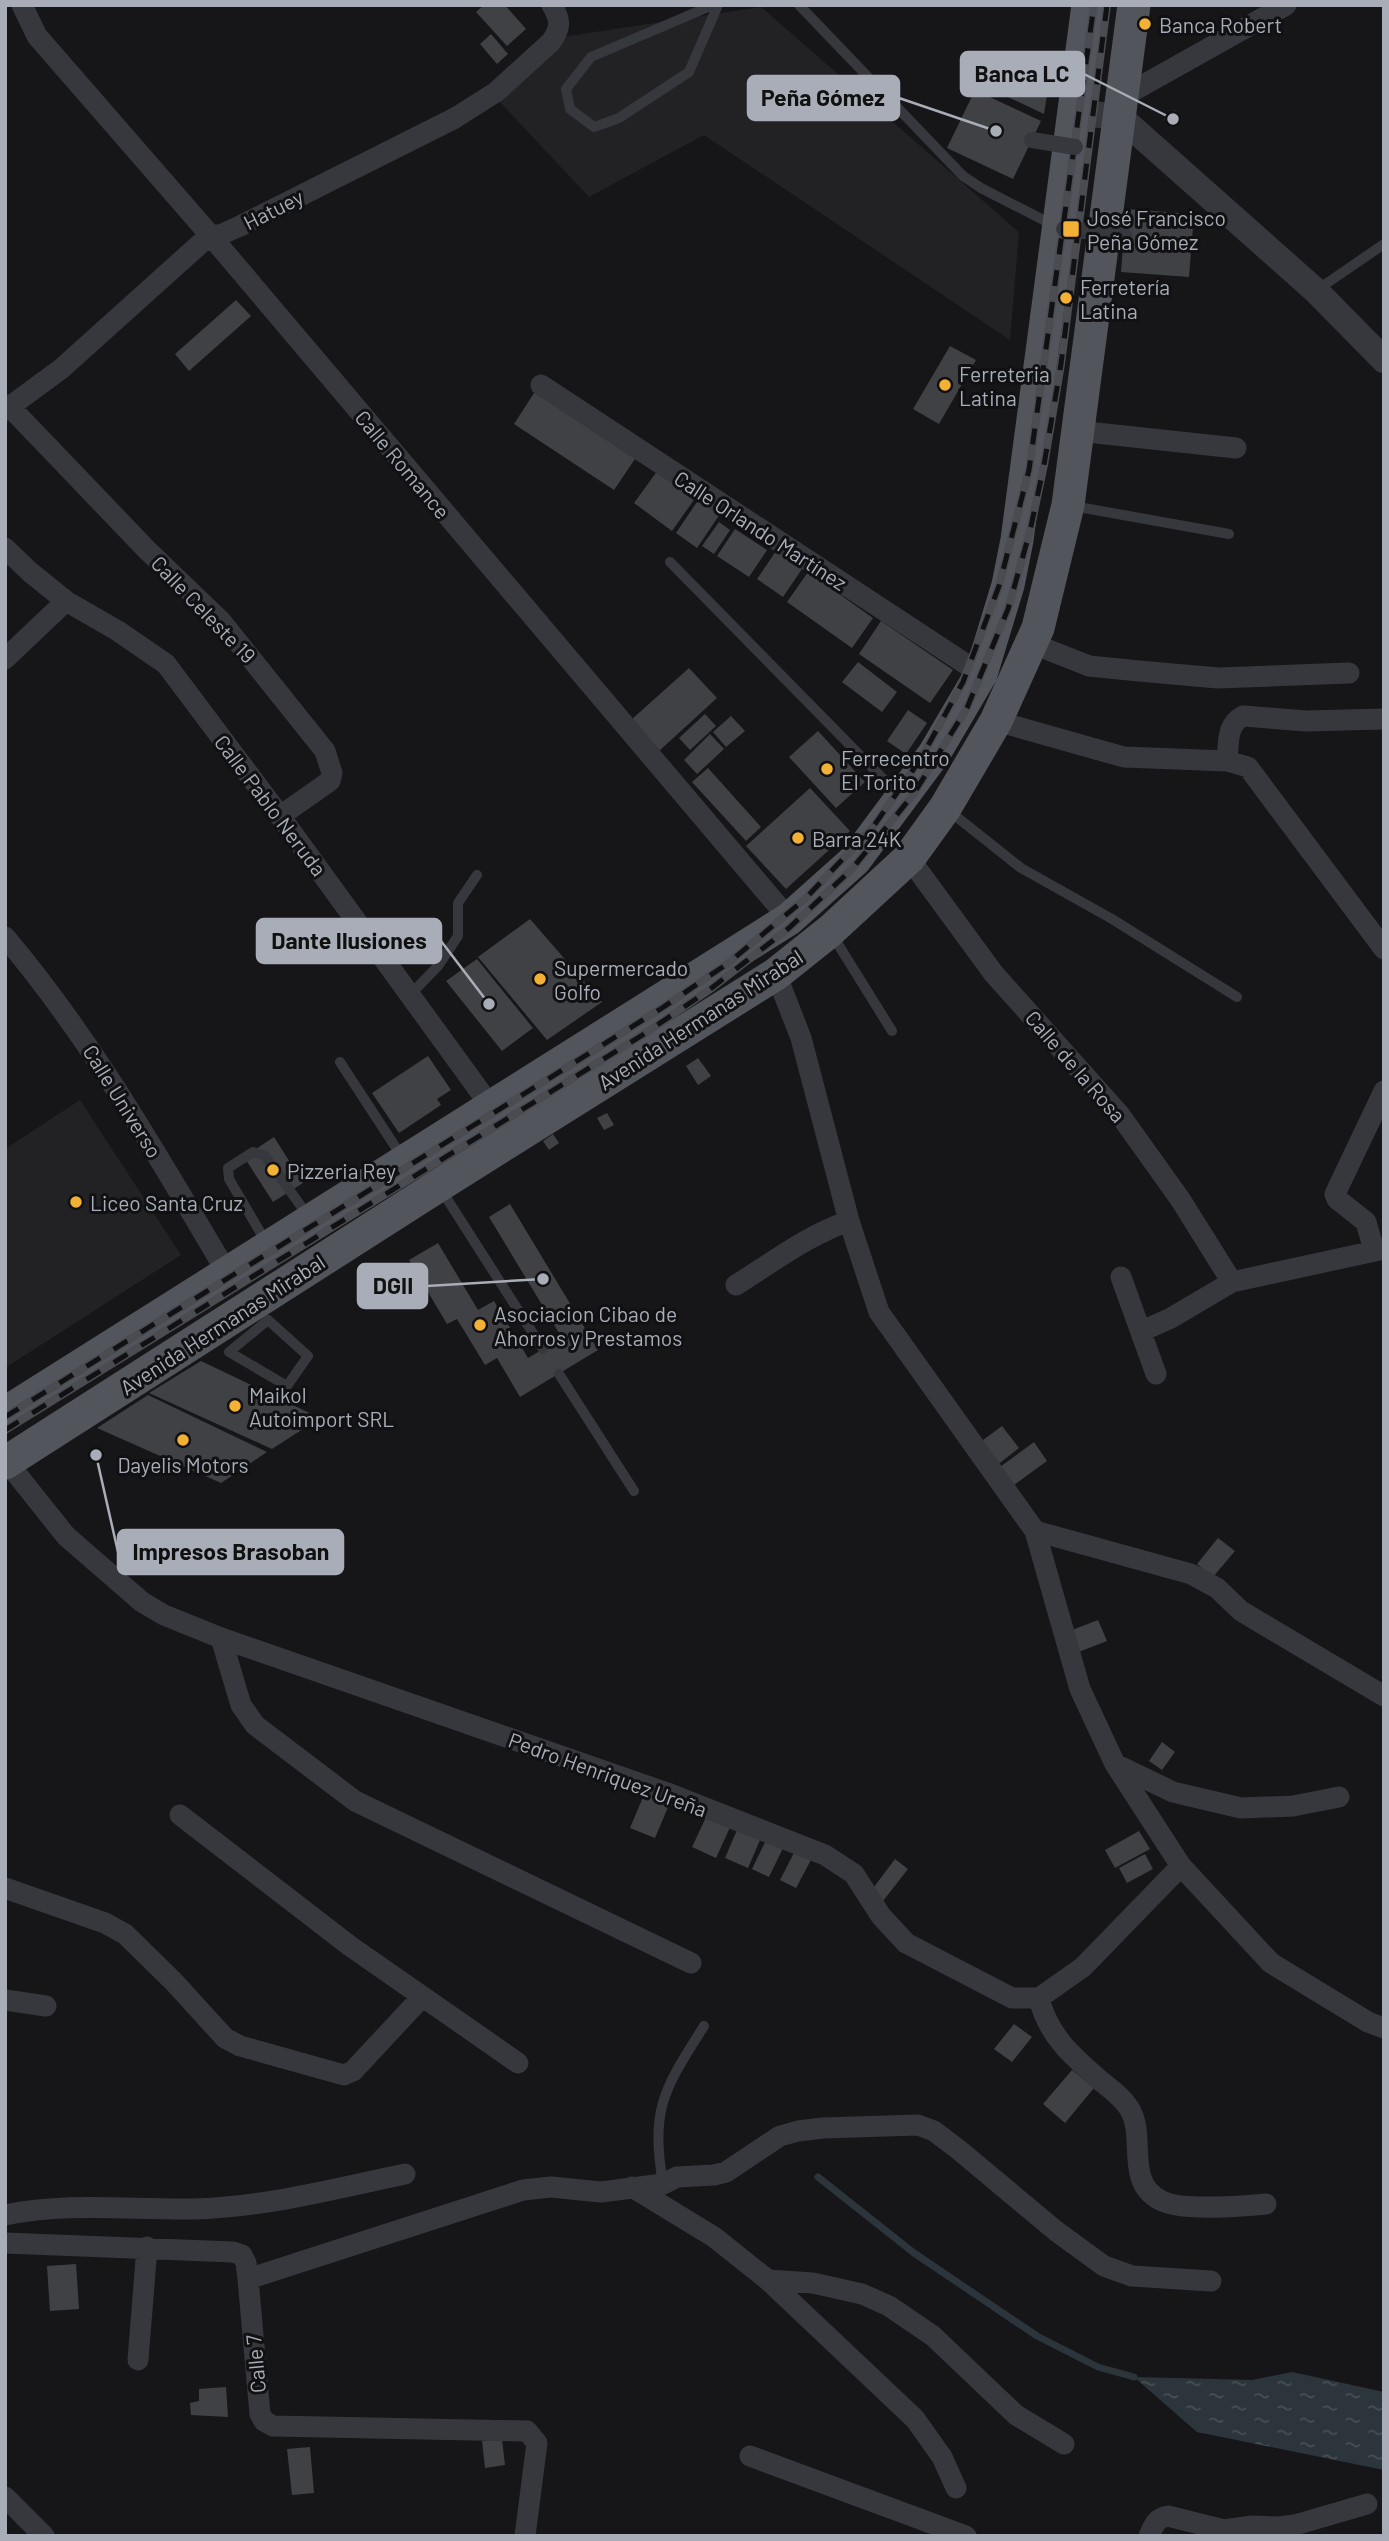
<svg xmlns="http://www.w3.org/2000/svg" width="1389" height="2541" viewBox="0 0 1389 2541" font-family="Barlow,sans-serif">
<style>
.built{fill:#222225}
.water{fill:url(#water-ripples)}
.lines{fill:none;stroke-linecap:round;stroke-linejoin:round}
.stream{stroke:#2c353c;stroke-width:7}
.building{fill:#404145}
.service{stroke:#37383d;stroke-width:10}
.minor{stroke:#37383d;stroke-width:21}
.tertiary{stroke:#37383d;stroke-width:26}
.primary{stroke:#53555c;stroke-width:33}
.rail-casing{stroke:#4a4c52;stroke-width:8}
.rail{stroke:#111113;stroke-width:5;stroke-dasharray:16;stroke-linecap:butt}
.pedestrian-bridge{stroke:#37383d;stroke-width:16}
.poi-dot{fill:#f2b134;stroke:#111113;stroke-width:2.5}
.labels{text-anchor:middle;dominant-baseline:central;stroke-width:6;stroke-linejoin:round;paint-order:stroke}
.poi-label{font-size:21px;fill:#a8adb8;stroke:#111113;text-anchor:start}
.street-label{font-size:21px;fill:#a8adb8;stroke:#111113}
.leader{fill:none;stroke:#a8adb8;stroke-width:2.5}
.callout-dot{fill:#a8adb8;stroke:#111113;stroke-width:2.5}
.callout{fill:#a8adb8;stroke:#a8adb8;stroke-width:2.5}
.callout-label{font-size:23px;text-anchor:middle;font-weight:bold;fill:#111}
</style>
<defs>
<pattern id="water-ripples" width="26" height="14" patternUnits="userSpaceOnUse" patternTransform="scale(1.75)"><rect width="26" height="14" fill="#2c353c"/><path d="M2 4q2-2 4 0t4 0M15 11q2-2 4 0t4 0" fill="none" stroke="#485056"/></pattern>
</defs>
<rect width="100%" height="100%" fill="#161618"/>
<path class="built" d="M761 7 1019 232 1010 340 704 135 589 197 498 100 562 37Z
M80 1100 181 1255 5 1368V1149Z"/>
<path class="water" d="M1292 2372 1384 2392V2470L1197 2432 1134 2377 1252 2380Z"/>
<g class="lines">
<path class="stream" d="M818 2177 914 2253 1037 2336 1098 2367 1134 2377"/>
</g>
<path class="building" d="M484 5H505L526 29 507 46 476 12Z
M491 34 508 54 497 64 480 44Z
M985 61 1048 89 1044 114 976 82Z
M975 90 1041 121 1013 179 947 148Z
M1175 110 1181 118 1171 127 1164 119Z
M1126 209 1194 214 1189 277 1121 272Z
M236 300 251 316 189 371 175 354Z
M950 346 976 360 939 424 913 409Z
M536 390 637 456 614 490 514 424Z
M658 470 696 497 672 531 634 503Z
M699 499 720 514 697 548 676 533Z
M719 522 730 530 714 554 702 546Z
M735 529 767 550 749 577 717 556Z
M776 551 802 569 783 597 757 579Z
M808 572 873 618 852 648 787 602Z
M881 621 953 670 930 703 859 654Z
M858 662 897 692 882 712 842 682Z
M689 668 717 698 659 751 631 720Z
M908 710 927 723 906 754 887 741Z
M705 714 716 726 690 750 679 738Z
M731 716 745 731 726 747 713 732Z
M818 731 865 782 836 808 789 757Z
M710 734 724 749 697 774 684 760Z
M708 768 761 827 746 841 692 782Z
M810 788 850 831 786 889 746 846Z
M530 919 602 1002 547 1040 478 957Z
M477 959 533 1028 502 1051 446 981Z
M428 1056 451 1090 437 1099 441 1105 399 1133 372 1093Z
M698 1058 711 1076 698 1085 686 1066Z
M607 1113 614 1125 604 1130 597 1118Z
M553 1134 559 1143 549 1150 543 1141Z
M274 1137 303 1183 273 1202 244 1157Z
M510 1204 598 1350 520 1397 497 1358 485 1365 457 1319 447 1324 409 1260 438 1243 478 1310 494 1301 528 1358 562 1338 489 1217Z
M201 1361 320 1418 272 1449 149 1393Z
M148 1395 267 1452 221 1483 97 1428Z
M1002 1426 1019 1448 996 1466 979 1443Z
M1034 1442 1047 1461 1014 1485 1000 1467Z
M1218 1538 1235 1551 1213 1577 1197 1564Z
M1098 1620 1107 1641 1076 1653 1067 1632Z
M1162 1742 1175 1752 1162 1770 1149 1761Z
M646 1790 671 1800 655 1838 630 1828Z
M708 1813 732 1823 716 1858 692 1847Z
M740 1823 763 1833 748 1868 725 1858Z
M1139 1831 1150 1849 1115 1868 1105 1850Z
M769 1834 786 1842 769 1877 752 1869Z
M796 1849 812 1858 796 1888 780 1880Z
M1145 1854 1153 1869 1127 1883 1119 1868Z
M895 1859 908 1869 883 1901 871 1891Z
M1014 2024 1032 2037 1012 2062 994 2049Z
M1072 2070 1094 2088 1065 2123 1043 2104Z
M76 2264 79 2309 50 2311 47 2266Z
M226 2387 228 2417 191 2415 190 2403 199 2401V2389Z
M502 2439 505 2465 485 2468 482 2441Z
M310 2447 314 2493 292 2495 287 2449Z"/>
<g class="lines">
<path class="service" d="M713 5 591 57 566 89 570 109 594 127 619 118 689 72 718 5
M799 5 963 176 981 188 1053 225
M1317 290 1384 244
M1073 506 1229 534
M670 562 898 794
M948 810 1021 868 1112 919 1237 997
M831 933 892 1031
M410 995 438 966 458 936V903L477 875
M340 1062 402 1157
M440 1188 543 1349
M266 1242 229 1179 228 1168 253 1152 265 1156 308 1216
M268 1320 308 1356 287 1386 229 1352Z
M559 1374 634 1491
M663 2184C650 2107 665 2088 704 2026"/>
<path class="minor" d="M22 5 37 36 210 235 789 919
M1122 97 1286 5
M541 385 981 674
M10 407 147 550 221 621 325 751 332 773 330 781 280 816
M5 410 61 369 210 235H220L240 226 455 118 496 92 551 42C561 28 561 20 552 5
M1078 431 1236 448
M5 548 30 572 66 601 118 631 166 664 280 816 492 1108
M1031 643 1089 666 1139 671 1218 678 1349 673
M5 659 66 601
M996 721 1124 757 1227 761 1248 767 1384 949
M1227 761C1229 743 1226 725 1243 716L1306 721 1384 719
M909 858 994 974 1120 1115 1180 1199 1232 1282
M5 937C93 1041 158 1157 228 1274
M776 974 801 1038 849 1221 879 1312 1035 1531 1080 1689 1115 1764 1181 1866 1271 1963 1368 2022 1384 2028
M1371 1250 1373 1247 1366 1222 1337 1199 1335 1194 1384 1091
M1121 1277 1156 1374
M736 1285C773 1262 808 1235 849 1221
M1142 1331 1171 1318 1232 1282 1384 1249
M7 1462 66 1536 142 1602 164 1615 221 1638 670 1794 825 1855 854 1874 881 1916 906 1943 1012 1998H1039L1083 1967 1181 1866
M1035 1531 1191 1574 1217 1588 1241 1611 1384 1696
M221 1638 241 1705 255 1725 355 1801 691 1963
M1117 1765 1173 1792 1241 1808 1293 1806 1339 1797
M180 1815 350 1946 518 2063
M5 1888 105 1923 125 1934 174 1982 225 2038 240 2046 344 2075 353 2071 421 1998
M1039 1998C1048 2036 1073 2057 1102 2082 1112 2090 1122 2097 1129 2108 1147 2136 1124 2181 1160 2200 1181 2212 1241 2206 1266 2204
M5 2000 46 2006
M632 2187 714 2237 768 2280 813 2283 862 2294 889 2306 933 2336 1016 2415 1064 2444
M5 2215C67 2202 130 2210 193 2209 265 2207 335 2189 405 2174
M5 2243 233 2252 242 2255 246 2263 248 2279 260 2414 264 2421 273 2426 527 2431 537 2443 525 2536
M248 2279 523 2190 551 2187 601 2192 663 2184 677 2177 714 2175 726 2172 780 2136 798 2131 823 2128 918 2125 934 2131 959 2150 1056 2231 1104 2266 1132 2276 1211 2281
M768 2280 915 2419 942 2457 956 2488
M138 2360 147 2247
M750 2456 966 2536
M5 2497 44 2536
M1149 2536C1154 2525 1156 2518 1168 2516L1224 2530 1252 2526 1278 2527 1295 2525 1367 2504"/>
<path class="tertiary" d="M1073 112 1120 117 1316 291 1384 360"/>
<path class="primary" d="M5 1413 789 919 855 860 934 754 981 674 1008 585 1017 540 1088 5
M5 1463 438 1186 776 974 830 931 909 858 945 808 996 721 1038 628 1068 505 1134 5"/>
<defs>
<path id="rail" d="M5 1417 662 1008 727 964 805 899 873 827 920 760 963 682 999 586 1029 470 1094 5
M5 1430 644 1034 709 990 789 928 851 870 913 795 967 708 1008 609 1030 531 1044 465 1061 364 1107 5"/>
</defs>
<use href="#rail" class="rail-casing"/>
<use href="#rail" class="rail"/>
<path class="pedestrian-bridge" d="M1032 140 1075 147
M1064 229 1124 235"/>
</g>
<g class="poi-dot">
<circle cx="1145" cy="24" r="7"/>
<rect x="1062" y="220" width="18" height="18" rx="3.5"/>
<circle cx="1066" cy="298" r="7"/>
<circle cx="945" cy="385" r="7"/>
<circle cx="827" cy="769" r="7"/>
<circle cx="798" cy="838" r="7"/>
<circle cx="540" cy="979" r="7"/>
<circle cx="273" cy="1170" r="7"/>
<circle cx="76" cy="1202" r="7"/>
<circle cx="480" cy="1325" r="7"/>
<circle cx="235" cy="1406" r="7"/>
<circle cx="183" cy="1440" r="7"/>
</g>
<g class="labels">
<g class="poi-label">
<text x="1159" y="24">Banca Robert</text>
<text x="1087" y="217">José Francisco<tspan x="1087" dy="24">Peña Gómez</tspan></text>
<text x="1080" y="286">Ferretería<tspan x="1080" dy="24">Latina</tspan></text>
<text x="959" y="373">Ferreteria<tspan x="959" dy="24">Latina</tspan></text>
<text x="841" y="757">Ferrecentro<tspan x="841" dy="24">El Torito</tspan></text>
<text x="812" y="838">Barra 24K</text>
<text x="554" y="967">Supermercado<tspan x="554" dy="24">Golfo</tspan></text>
<text x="287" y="1170">Pizzeria Rey</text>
<text x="90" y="1202">Liceo Santa Cruz</text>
<text x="494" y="1313">Asociacion Cibao de<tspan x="494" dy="24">Ahorros y Prestamos</tspan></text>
<text x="249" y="1394">Maikol<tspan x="249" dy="24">Autoimport SRL</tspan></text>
<text x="183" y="1464" text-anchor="middle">Dayelis Motors</text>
</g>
<g class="street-label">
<text transform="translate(273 209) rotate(-27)">Hatuey</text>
<text transform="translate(403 464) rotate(50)">Calle Romance</text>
<text transform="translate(761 530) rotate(33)">Calle Orlando Martínez</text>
<text transform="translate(204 609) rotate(46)">Calle Celeste 19</text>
<text transform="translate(271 805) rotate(53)">Calle Pablo Neruda</text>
<text transform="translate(700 1019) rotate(-33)">Avenida Hermanas Mirabal</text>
<text transform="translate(1076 1066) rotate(49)">Calle de la Rosa</text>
<text transform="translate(123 1101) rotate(58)">Calle Universo</text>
<text transform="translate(222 1324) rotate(-33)">Avenida Hermanas Mirabal</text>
<text transform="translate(608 1774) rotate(20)">Pedro Henriquez Ureña</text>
<text transform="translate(255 2364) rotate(-95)">Calle 7</text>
</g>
</g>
<path class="leader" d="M1173 119L1084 74M996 131L899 98M489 1004L441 941M543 1279L427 1286M96 1455L118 1552"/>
<g class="callout-dot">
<circle cx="1173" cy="119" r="7"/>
<circle cx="996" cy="131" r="7"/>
<circle cx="489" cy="1004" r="7"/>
<circle cx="543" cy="1279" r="7"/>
<circle cx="96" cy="1455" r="7"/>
</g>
<g class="callout">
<rect x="961" y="52" width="123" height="44" rx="7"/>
<rect x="748" y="76" width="151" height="44" rx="7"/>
<rect x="257" y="919" width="184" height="44" rx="7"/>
<rect x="358" y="1264" width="69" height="44" rx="7"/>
<rect x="118" y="1530" width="225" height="44" rx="7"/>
</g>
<g class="callout-label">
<text x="1022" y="82">Banca LC</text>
<text x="823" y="106">Peña Gómez</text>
<text x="349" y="949">Dante Ilusiones</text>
<text x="393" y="1294">DGII</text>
<text x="231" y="1560">Impresos Brasoban</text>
</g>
<rect width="1389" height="2541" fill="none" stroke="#a8adb8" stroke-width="14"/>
</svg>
